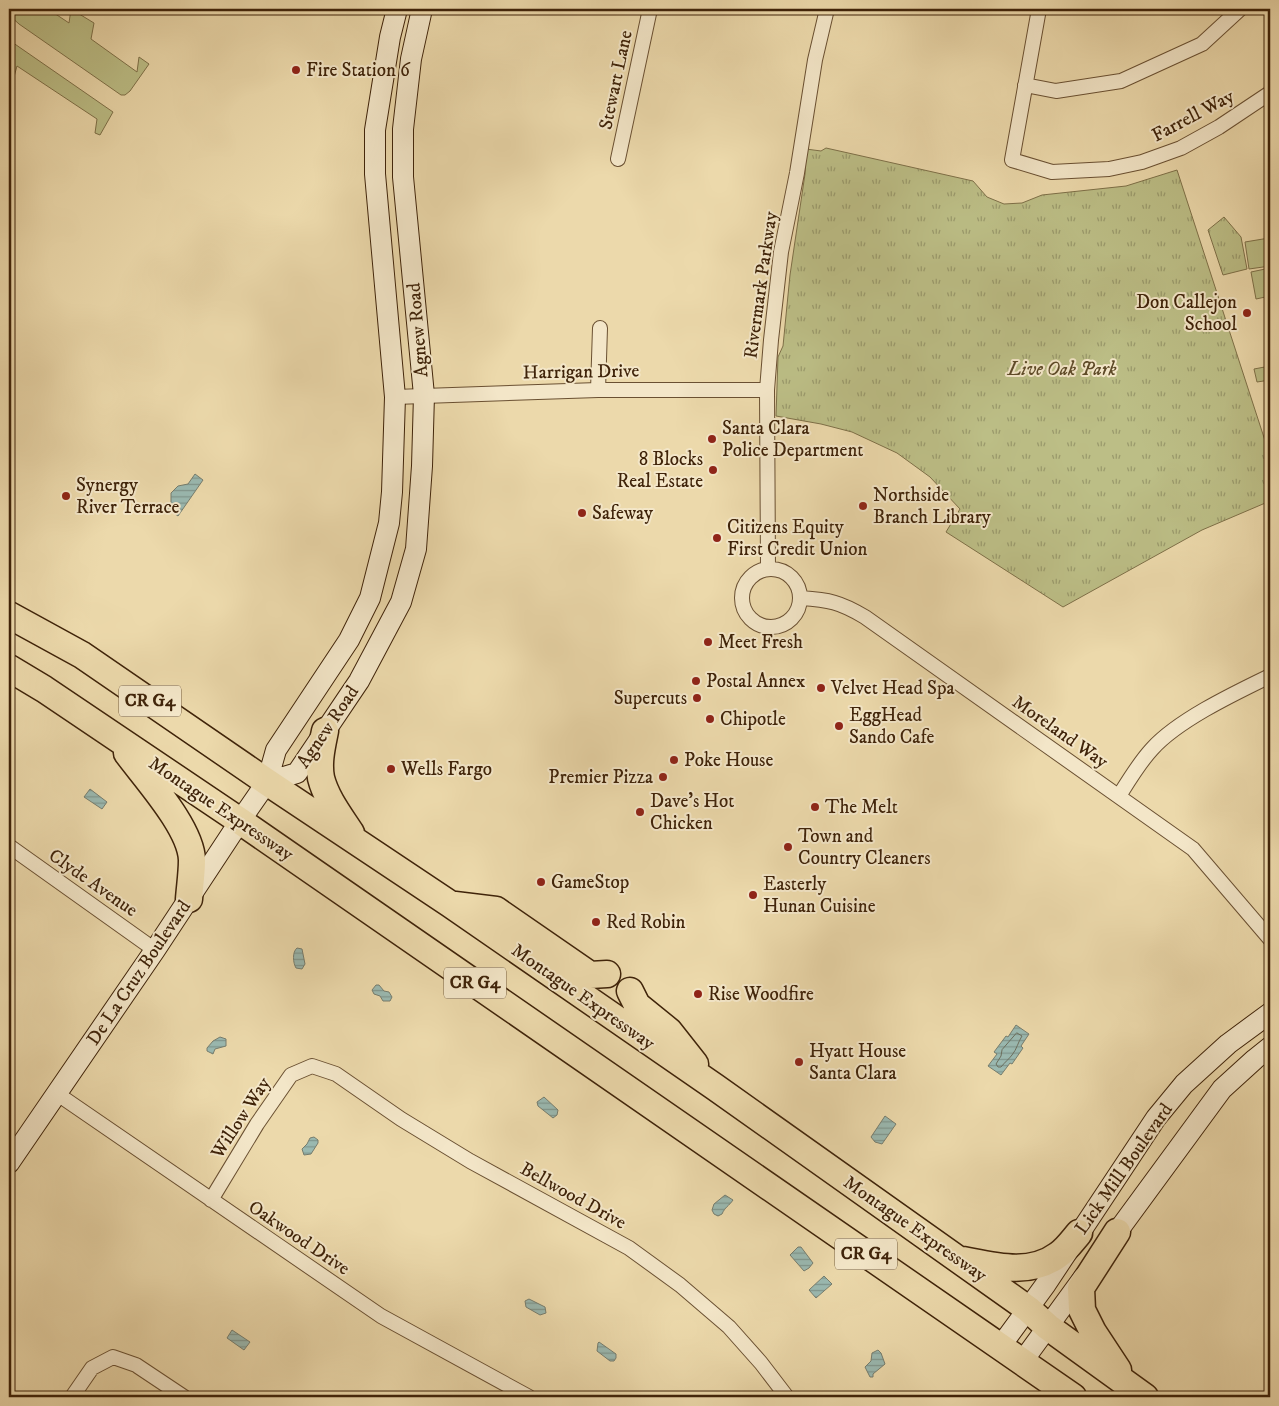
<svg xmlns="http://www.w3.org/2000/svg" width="1279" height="1406" viewBox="0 0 1279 1406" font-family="'IM FELL DW Pica',serif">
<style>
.grass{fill:#bcbe86;stroke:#7e7048}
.park{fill:url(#park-tufts);stroke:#7e7048}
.water{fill:url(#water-rules);stroke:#767d6e}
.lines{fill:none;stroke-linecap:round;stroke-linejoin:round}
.shore{stroke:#6c6e5d;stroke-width:1}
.street-casing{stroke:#6a5032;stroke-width:16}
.secondary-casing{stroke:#3f2309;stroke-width:22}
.highway-casing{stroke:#3f2309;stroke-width:29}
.street{stroke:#f3e6c8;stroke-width:14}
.secondary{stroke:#f3e6c8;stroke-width:20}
.highway{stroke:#ecd9ab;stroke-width:26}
.poi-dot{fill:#8f2418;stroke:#f3e6c8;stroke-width:2}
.labels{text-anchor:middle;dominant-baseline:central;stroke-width:4;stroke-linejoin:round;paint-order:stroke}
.shield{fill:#f3e6c8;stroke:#755e42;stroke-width:1}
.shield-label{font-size:18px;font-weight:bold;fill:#3f2309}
.poi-label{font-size:19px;fill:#3f2309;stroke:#f3e6c8;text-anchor:start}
.street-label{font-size:19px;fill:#3f2309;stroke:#f3e6c8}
.park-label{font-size:19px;font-style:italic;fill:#5e4a28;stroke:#f3e6c8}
</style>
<defs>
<pattern id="park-tufts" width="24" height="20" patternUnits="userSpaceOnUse" patternTransform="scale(1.25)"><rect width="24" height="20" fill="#bcbe86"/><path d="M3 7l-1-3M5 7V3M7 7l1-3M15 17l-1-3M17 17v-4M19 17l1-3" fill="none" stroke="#9a9a6c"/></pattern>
<pattern id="water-rules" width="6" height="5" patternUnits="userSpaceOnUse" patternTransform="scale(1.25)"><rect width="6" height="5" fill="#9ab9b1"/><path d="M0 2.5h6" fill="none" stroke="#7f968e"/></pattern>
</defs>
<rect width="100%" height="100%" fill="#ecd9ab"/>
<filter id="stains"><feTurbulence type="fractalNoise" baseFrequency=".004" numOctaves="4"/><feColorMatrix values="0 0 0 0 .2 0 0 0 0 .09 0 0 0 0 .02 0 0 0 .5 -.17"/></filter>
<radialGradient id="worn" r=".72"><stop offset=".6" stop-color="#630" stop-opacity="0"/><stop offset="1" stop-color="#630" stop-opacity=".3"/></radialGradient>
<path class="grass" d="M9 9H48L69 23 71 9 94 23 91 39 137 72 139 57 149 64 130 91 125 95H121L19 24 9 15Z
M9 40 113 112 100 135 95 133 97 119 17 66 14 77 9 73Z
M1269 238 1270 266 1249 269 1245 242Z
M1270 268V296L1256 299 1251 272Z
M1270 366V380L1257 382 1254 369Z"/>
<path class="park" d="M826 148 973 181 987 197 1004 204 1022 203 1042 195 1126 186 1177 170 1270 456V501L1202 530 1063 607 946 532 960 509 930 477 897 453 852 432 821 424 776 416 778 357 783 346 790 275 805 174 806 149 821 151Z
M1224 217 1241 237 1247 269 1223 275 1208 230Z"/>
<path class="water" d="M195 474 203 480 178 516 167 508 171 503V493L178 486 188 484Z
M90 789 107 802 102 809 84 797Z
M297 948 302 949 305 964 302 969 296 968C293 963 292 952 297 948Z
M376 985H379L384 991 389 992 392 997 390 1001H383L380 996 374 994 372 990Z
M1016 1025 1029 1034 1021 1046 1023 1048 1012 1064 1010 1063 1001 1075 988 1066 997 1054 994 1052 1006 1036 1008 1037Z
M220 1037 226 1039V1046L215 1049 213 1054 207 1051V1048L213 1041Z
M544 1097 558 1110 557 1115 553 1118 538 1106 537 1102Z
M885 1116 896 1124 882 1144 875 1142 871 1137Z
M314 1137 318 1140V1143L311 1154 304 1155 302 1149 307 1144 310 1138Z
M725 1195 733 1200C729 1206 725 1207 722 1214L718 1216 714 1214 712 1210 714 1204Z
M798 1247H801L813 1263 809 1268 804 1271 790 1255Z
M824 1276 832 1284 816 1298 809 1290Z
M529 1299 545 1307 546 1313 540 1315 526 1307 525 1301Z
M232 1330 250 1342 244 1350 227 1338Z
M599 1342 616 1354V1358L614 1361H610L597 1351 598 1343Z
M878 1350 881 1353 885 1364 873 1374V1377H870L865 1367 871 1361 872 1353Z"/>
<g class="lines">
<path class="shore" d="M1017 1033 1022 1036C1018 1042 1017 1049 1012 1055 1009 1059 1005 1062 1001 1067H998L996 1064 1001 1056 1002 1050Z"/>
<defs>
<path id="street" d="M1039 9 1012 160 1052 172 1109 169 1142 162 1181 148 1219 127 1270 93
M1025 85 1056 91 1121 81 1202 44 1240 9
M618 159 650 9
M598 390 600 328
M395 397 598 390H767
M742 598a29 29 0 1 1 58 0a29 29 0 1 1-58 0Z
M768 569 767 390 771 340 781 252 797 173 815 60 827 9
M801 598C829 600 840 602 865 617L1193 849 1270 939
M1119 796C1129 780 1139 763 1152 749 1178 720 1235 693 1270 676
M9 846 155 950
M56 1093 381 1316 529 1397
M211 1200 257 1124 291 1075 312 1066 336 1074 401 1119 470 1161 629 1248 680 1285 729 1327 761 1363 787 1397
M72 1397 92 1368 113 1357 136 1365 184 1397"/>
<path id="secondary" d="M267 782 297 773 359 681 401 602 416 549 422 466 424 395 403 177V129L411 59 422 9
M9 1163 155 950 240 821 267 782 276 750 349 640 370 598 389 523 392 492 395 397 375 174V130L390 37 397 9
M1109 1243 1222 1089 1255 1059 1270 1047
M1000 1347 1046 1284 1156 1118 1184 1084 1228 1044 1270 1013
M1022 1362 1084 1277"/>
<path id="highway" d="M9 615 82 655 267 782 450 904 715 1087 1028 1309 1048 1327 1145 1397
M9 668 44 689 240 821 1073 1397
M325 731C322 746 318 762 321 778 326 798 340 816 351 833
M127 753C147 780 191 828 192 860 192 873 190 886 189 899
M455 905 496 910 590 975 607 974
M630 991 637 1005 669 1031 695 1064
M1117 1232 1081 1288 1082 1310 1093 1332 1118 1370
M963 1260C994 1266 1030 1276 1058 1255 1066 1250 1073 1240 1079 1233"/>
</defs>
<use href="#street" class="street-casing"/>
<use href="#secondary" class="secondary-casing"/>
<use href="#highway" class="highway-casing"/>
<use href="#street" class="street"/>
<use href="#secondary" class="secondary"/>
<use href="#highway" class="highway"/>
</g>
<g class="poi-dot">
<circle cx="296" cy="70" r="5"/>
<circle cx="1247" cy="313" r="5"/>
<circle cx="712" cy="439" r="5"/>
<circle cx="713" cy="470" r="5"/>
<circle cx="66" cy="496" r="5"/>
<circle cx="863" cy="506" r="5"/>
<circle cx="582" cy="513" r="5"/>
<circle cx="717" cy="538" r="5"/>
<circle cx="708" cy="642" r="5"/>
<circle cx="696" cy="681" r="5"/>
<circle cx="821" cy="688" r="5"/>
<circle cx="697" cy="698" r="5"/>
<circle cx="710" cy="719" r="5"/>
<circle cx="839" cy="726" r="5"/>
<circle cx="674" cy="760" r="5"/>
<circle cx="391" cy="769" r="5"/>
<circle cx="663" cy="777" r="5"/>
<circle cx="815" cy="807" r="5"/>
<circle cx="640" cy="812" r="5"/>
<circle cx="788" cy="847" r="5"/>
<circle cx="541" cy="882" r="5"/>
<circle cx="753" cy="895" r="5"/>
<circle cx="596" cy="922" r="5"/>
<circle cx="698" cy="994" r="5"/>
<circle cx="799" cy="1062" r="5"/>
</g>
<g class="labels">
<g class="shield">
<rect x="119" y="685.5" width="62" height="31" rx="4"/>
<rect x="444" y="967.5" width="62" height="31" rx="4"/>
<rect x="835" y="1238.5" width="62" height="31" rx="4"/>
</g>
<g class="shield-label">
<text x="150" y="701">CR G4</text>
<text x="475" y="983">CR G4</text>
<text x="866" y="1254">CR G4</text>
</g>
<g class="poi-label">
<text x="306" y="70">Fire Station 6</text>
<text x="1237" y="302" text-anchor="end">Don Callejon<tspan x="1237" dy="22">School</tspan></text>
<text x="722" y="428">Santa Clara<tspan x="722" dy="22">Police Department</tspan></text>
<text x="703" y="459" text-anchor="end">8 Blocks<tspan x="703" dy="22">Real Estate</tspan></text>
<text x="76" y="485">Synergy<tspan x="76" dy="22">River Terrace</tspan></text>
<text x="873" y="495">Northside<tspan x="873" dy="22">Branch Library</tspan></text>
<text x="592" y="513">Safeway</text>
<text x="727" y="527">Citizens Equity<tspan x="727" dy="22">First Credit Union</tspan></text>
<text x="718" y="642">Meet Fresh</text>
<text x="706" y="681">Postal Annex</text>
<text x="831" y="688">Velvet Head Spa</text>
<text x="687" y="698" text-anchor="end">Supercuts</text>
<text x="849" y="715">EggHead<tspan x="849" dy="22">Sando Cafe</tspan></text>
<text x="720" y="719">Chipotle</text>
<text x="684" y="760">Poke House</text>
<text x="401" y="769">Wells Fargo</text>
<text x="653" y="777" text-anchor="end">Premier Pizza</text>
<text x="650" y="801">Dave's Hot<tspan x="650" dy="22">Chicken</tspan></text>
<text x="825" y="807">The Melt</text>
<text x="798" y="836">Town and<tspan x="798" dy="22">Country Cleaners</tspan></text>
<text x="551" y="882">GameStop</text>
<text x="763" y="884">Easterly<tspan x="763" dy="22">Hunan Cuisine</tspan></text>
<text x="606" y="922">Red Robin</text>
<text x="708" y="994">Rise Woodfire</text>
<text x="809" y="1051">Hyatt House<tspan x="809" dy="22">Santa Clara</tspan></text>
</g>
<g class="street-label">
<text transform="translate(616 80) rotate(-78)">Stewart Lane</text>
<text transform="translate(1193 116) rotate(-28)">Farrell Way</text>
<text transform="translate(761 285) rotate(-82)">Rivermark Parkway</text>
<text transform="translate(418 330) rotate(-95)">Agnew Road</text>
<text transform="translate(581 372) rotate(-1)">Harrigan Drive</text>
<text transform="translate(328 727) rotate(-56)">Agnew Road</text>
<text transform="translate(1060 732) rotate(35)">Moreland Way</text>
<text transform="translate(221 809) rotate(34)">Montague Expressway</text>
<text transform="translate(93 883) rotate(35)">Clyde Avenue</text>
<text transform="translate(139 973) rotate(-56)">De La Cruz Boulevard</text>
<text transform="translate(583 997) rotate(35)">Montague Expressway</text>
<text transform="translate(241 1118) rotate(-57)">Willow Way</text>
<text transform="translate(1124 1169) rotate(-55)">Lick Mill Boulevard</text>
<text transform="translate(573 1196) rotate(29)">Bellwood Drive</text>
<text transform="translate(915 1229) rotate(35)">Montague Expressway</text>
<text transform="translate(299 1238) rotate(34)">Oakwood Drive</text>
</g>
<g class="park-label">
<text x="1062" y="369">Live Oak Park</text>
</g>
</g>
<rect width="1279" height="1406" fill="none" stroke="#ecd9ab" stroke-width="30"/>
<rect x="10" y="10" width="1259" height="1386" fill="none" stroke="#3f2309" stroke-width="2.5"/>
<rect x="15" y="15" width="1249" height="1376" fill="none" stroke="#3f2309"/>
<rect width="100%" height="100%" filter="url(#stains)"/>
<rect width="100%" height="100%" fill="url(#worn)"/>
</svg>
